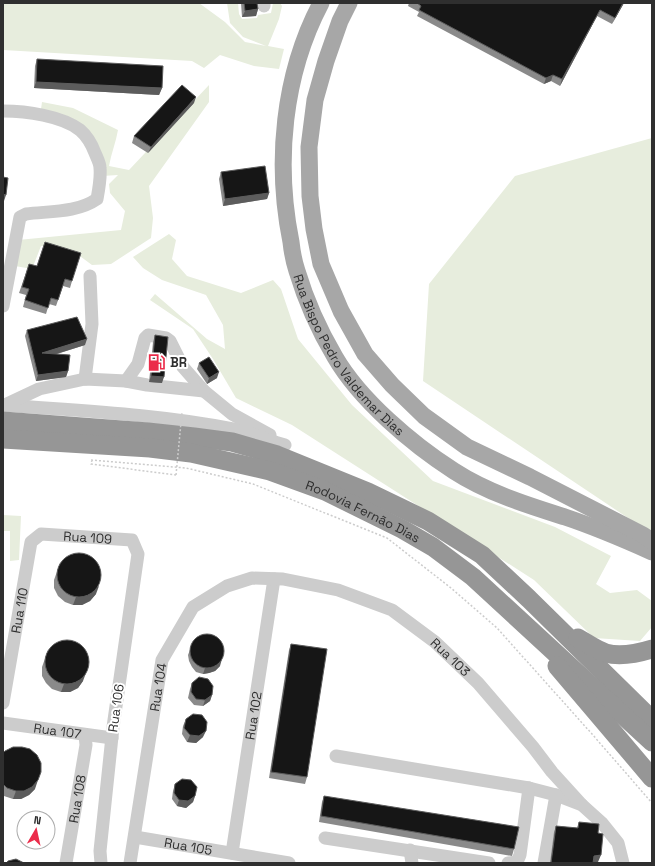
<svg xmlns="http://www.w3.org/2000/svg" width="655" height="866" viewBox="0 0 655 866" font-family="'Space Grotesk',sans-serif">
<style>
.green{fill:#e7eddd}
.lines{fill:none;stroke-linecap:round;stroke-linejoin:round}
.path{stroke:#ccc;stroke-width:1.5;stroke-dasharray:2 2;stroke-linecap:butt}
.minor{stroke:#ccc;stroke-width:13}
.major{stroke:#a7a7a7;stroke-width:17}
.highway{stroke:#969696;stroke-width:19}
.path-bridge{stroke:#ccc;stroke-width:1.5;stroke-dasharray:2 2;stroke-linecap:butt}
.wall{fill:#8a8a8a}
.shaded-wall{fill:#5c5c5c}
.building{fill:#161616;stroke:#5c5c5c}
.labels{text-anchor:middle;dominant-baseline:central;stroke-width:4;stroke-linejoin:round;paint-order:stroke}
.street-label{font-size:13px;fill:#2f2f2f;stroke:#fff}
.poi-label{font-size:13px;font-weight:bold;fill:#2f2f2f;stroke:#fff;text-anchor:start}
</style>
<rect width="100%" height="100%" fill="#fff"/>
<path class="green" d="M3 3H199L225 22 245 42 266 46 243 37 230 23 227 3H238L239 14 242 19 257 18 258 15 271 13 273 3H280L282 6 279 19 268 46 284 49 279 69 254 66 220 55 204 68 192 61 3 50Z
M209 85V102L149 186 153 218 151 238 111 264 92 265 73 251 41 246 32 269 15 266 18 240 121 230 125 211 110 193 109 184 118 175 102 176 86 131 41 109 42 102 73 108 118 130C116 142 111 154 109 166L129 170Z
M652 138V534L423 381 429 284 515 176Z
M169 234 176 240 172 259 187 276 241 293 273 280 281 289 298 339 352 405 433 481 555 527 611 556 596 584 610 593 637 590 652 601V627L640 641 594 638 534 580 292 425 236 398 213 359 193 329 150 300 155 294 207 339 225 349 223 325 206 295 162 280 143 268 133 257Z
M3 515 21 516 19 560 10 561V531H3Z"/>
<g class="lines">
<path class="path" d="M91 460 186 468 253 484 387 538 451 588 497 628 592 734 652 803
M92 460 91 464 176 475"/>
<g class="minor">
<path d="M264 6V3"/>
<path d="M3 111C26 111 62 116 80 130 87 136 92 145 95 153 97 158 100 163 100 168 101 178 99 188 97 199 77 213 49 211 26 214L20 217 3 306"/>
<path d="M85 379 92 324 90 276"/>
<path d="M126 381 138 364 145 338 148 335 166 338 170 341 183 367 204 391 232 414 270 435"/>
<path d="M3 405C80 411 157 414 233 429 251 433 268 440 285 445"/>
<path d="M5 405 39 389 85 379 126 381 147 385 204 391"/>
<path id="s1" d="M3 703 31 542 41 534 132 540 138 554 113 727 100 851 101 863"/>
<path id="s2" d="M3 723 112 738"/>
<path d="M336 756 529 788 556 795 582 805 602 823 618 843 623 863"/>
<path id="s3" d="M135 837 289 863"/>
<path d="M325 838 489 863"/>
<path d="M410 850 412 863"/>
<path id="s4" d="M232 853 274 579"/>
<path id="s5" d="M66 863 86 745 85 735"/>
<path id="s6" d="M130 863 162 660 193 607 227 586 252 578 283 579 338 590 392 610 435 642 478 683 533 747 552 772 582 805"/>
<path d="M508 863 517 862 520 855 529 788"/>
<path d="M544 863 556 795"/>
</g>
<g class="major">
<path id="s7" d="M321 3C283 75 275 163 291 242 292 251 294 262 297 271 306 301 319 330 335 357 360 400 412 444 454 471 488 493 527 505 565 517 595 527 623 539 652 552"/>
<path d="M349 3 340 21 326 61 315 100 309 147 310 196 314 229 321 264 341 311 365 354 392 385 424 416 467 447 530 477 643 535 652 541"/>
</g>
<g class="highway">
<path d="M3 421 148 432 194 437 232 442 277 455 368 492 428 521 482 555 529 599 652 720"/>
<path id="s8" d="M3 439 150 448 191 453 270 471 325 491 402 529 433 547 473 577 652 742"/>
<path d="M578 638C587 643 596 650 606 653 619 657 639 653 652 649"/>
<path d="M557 666 652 778"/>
</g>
<path class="path-bridge" d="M176 475 182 412"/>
</g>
<path class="wall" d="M241 3H257L258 9 256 16 242 17Z
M409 3H624L612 24 597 16 560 86 551 81 544 84 417 16 419 12 408 6Z
M37 59 162 88 159 95 34 88 35 66Z
M194 103 148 153 132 143 134 136Z
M221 172 269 193 267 199 223 206 219 179Z
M45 242 72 281 70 288 63 286 56 306 49 304 46 314 23 307 26 295 19 293 27 270 37 266Z
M27 330 85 345 57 354 68 371 66 377 36 381 25 336Z
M155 335 162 383 149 382 153 342Z
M199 363 217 378 207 384 197 369Z
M60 563 96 594 90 601 82 605H73L65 602 58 596 54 588V580Z
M193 642 220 666 215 671 209 673 203 674 196 672 192 667 189 661 188 655Z
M291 644 307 777 305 784 269 778 289 650Z
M48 650 83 681 78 688 70 692H61L52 689 46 683 42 676V667Z
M192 683 212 695 210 701 203 706 194 705 188 698 190 689Z
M186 719 203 737 196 743 187 742 182 734 183 726Z
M3 753 35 789 29 795 21 799H13L4 796 3 795Z
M175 784 195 796 193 802 186 808 177 806 172 799 173 791Z
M324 796 514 849 512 856 319 822 322 802Z
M579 822 598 833V862H593V863H550L554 832 556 826 577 828Z"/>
<path class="shaded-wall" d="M623 3H624L612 24 615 18Z
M258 9 256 16 242 17 245 11Z
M600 10 597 16 560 86 562 79Z
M553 75 551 81 544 84 546 78Z
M36 82 162 88 159 95 34 88Z
M196 97 194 103 148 153 151 147Z
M269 193 267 199 223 206 225 199Z
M3 194 6 195 4 201H3Z
M87 339 85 345 40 359 42 353Z
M68 371 66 377 36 381 38 375Z
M219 372 217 378 207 384 209 378Z
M151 376 164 377 162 383 149 382Z
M99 586 96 594 90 601 82 605H73L76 597Z
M222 659 220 666 215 671 209 673 203 674 205 668Z
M86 673 83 681 78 688 70 692H61L64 684Z
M212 695 210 701 203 706 205 700Z
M206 731 203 737 196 743 187 742 190 735Z
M38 780 35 789 29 795 21 799H13L16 791Z
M195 796 193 802 186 808 177 806 179 800Z
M601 855 598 862H592L594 856Z"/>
<path class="building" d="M244 3H257L258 9 245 11Z
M417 3H623L615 18 600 10 562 79 553 75 546 78 419 10 421 6Z
M37 59 163 66 162 88 36 82Z
M182 85 196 97 151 147 134 136Z
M265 166 269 193 225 199 221 172Z
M3 177 8 178 6 195 3 194Z
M45 242 81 253 72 281 65 279 58 300 51 298 48 308 25 300 29 289 22 287 29 264 37 266Z
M77 317 87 339 42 353 70 355 68 371 38 375 27 330Z
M155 335 168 337 164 377 151 376Z
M209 357 219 372 209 378 199 363Z
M57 575a22 22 0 1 1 44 0a22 22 0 1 1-44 0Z
M190 651a17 17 0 1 1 34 0a17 17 0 1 1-34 0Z
M45 662a22 22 0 1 1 44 0a22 22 0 1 1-44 0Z
M291 644 327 649 307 777 271 772Z
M199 677 208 679 213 686 212 695 205 700 196 699 191 692 192 683Z
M193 714 202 715 207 722 206 731 199 736 190 735 184 728 186 719Z
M13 747H22L30 749 37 755 41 763V772L38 780 32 787 24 791H16L7 788 3 784V753L5 751Z
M182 779 191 780 197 787 195 796 188 801 179 800 174 793 175 784Z
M324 796 519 827 514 849 321 816Z
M579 822 599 824 598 833 603 834 601 855 594 856 593 863H551L556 826 578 828Z
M16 859 24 863H6L8 861Z"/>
<defs>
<symbol id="fuel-bare" viewBox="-9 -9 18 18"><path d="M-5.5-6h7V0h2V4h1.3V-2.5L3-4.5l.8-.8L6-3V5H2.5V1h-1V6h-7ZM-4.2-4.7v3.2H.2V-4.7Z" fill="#eb2c4a" stroke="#fff" stroke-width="2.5" paint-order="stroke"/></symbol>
</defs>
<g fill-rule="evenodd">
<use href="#fuel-bare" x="144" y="350" width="25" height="25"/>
</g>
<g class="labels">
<g class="street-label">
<text stroke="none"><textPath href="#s7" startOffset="375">Rua Bispo Pedro Valdemar Dias</textPath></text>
<text stroke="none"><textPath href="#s8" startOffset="371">Rodovia Fernão Dias</textPath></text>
<text stroke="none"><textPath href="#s1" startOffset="223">Rua 109</textPath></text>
<text stroke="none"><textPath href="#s1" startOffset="94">Rua 110</textPath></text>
<text stroke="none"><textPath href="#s6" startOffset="553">Rua 103</textPath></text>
<text stroke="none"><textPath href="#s6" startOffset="178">Rua 104</textPath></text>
<text transform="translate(116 708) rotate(-82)">Rua 106</text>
<text stroke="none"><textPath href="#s4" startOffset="139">Rua 102</textPath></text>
<text stroke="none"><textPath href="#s2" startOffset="55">Rua 107</textPath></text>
<text stroke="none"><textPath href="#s5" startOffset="65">Rua 108</textPath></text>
<text stroke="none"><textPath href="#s3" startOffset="54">Rua 105</textPath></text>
</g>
<g class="poi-label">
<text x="170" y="362">BR</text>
</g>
</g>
<rect width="655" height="866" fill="none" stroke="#2f2f2f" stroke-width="8"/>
<g transform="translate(36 830) rotate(9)"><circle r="19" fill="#ffffff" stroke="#acacac"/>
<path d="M0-3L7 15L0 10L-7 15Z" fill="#eb2c4a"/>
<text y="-6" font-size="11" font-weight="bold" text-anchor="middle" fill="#2f2f2f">N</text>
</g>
</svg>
